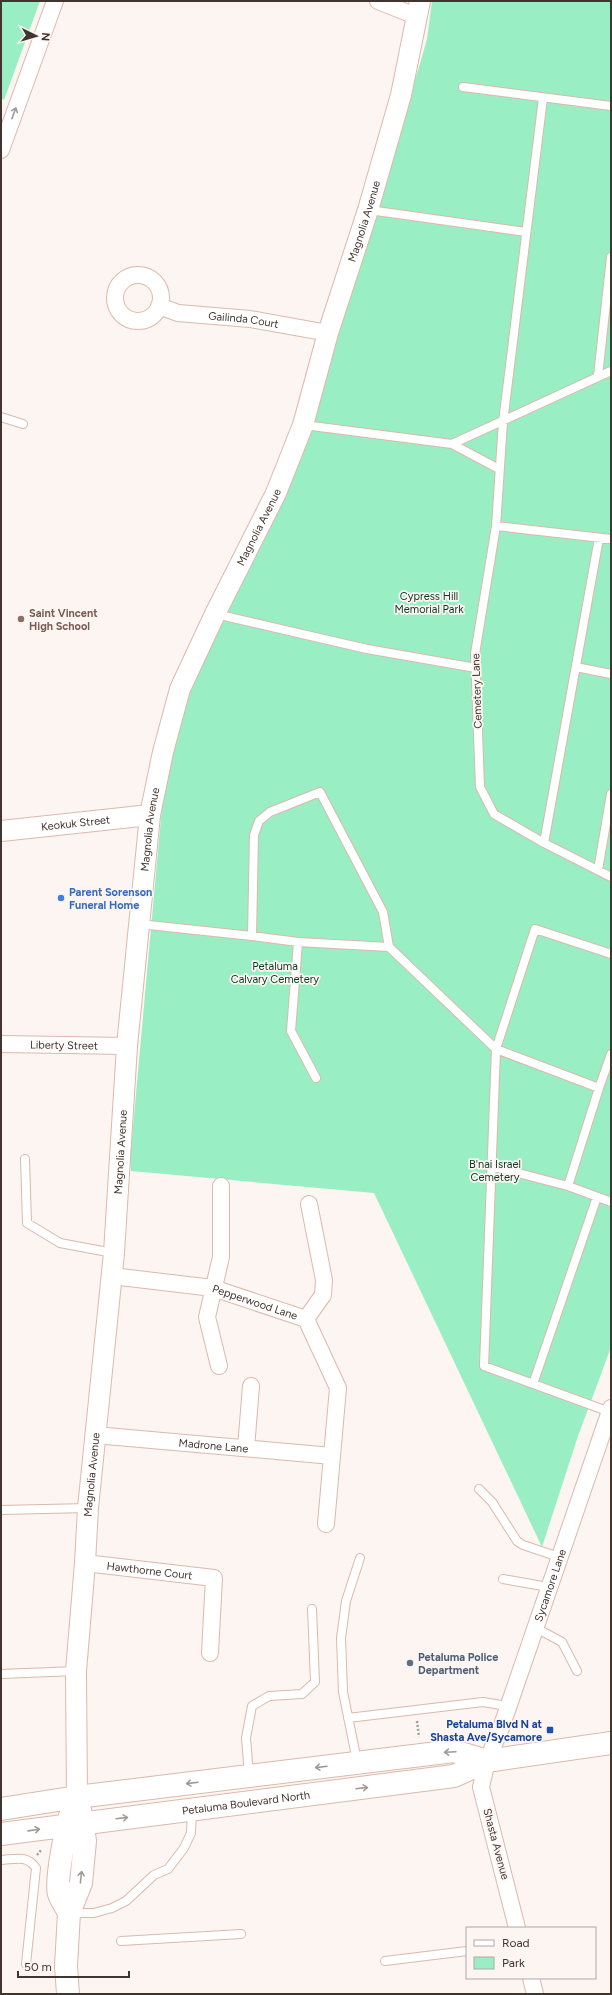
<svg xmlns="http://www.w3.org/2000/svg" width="612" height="1995" viewBox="0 0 612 1995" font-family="Figtree,sans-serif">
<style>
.green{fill:#99efc3}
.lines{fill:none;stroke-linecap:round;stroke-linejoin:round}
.service-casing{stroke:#dbb9ab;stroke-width:10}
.minor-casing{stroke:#dbb9ab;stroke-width:18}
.tertiary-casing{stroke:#dbb9ab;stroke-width:22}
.secondary-casing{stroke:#dbb9ab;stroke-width:24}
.path{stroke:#a79c98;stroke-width:2.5;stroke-dasharray:2 2;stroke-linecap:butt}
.service{stroke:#fff;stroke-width:8}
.minor{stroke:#fff;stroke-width:16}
.tertiary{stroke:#fff;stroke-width:20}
.secondary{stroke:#fff;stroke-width:22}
.oneway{stroke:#a09a97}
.education-dot{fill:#8d6e63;stroke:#fcf5f2;stroke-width:1.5}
.shop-dot{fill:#3f7fe0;stroke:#fcf5f2;stroke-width:1.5}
.service-dot{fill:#5c6f8a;stroke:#fcf5f2;stroke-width:1.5}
.transit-dot{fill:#1a4fb4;stroke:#fcf5f2;stroke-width:1.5}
.labels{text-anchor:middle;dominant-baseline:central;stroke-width:3.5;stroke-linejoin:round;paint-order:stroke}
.street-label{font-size:11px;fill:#42342f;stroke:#fcf5f2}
.park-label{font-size:11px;fill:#093925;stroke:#fcf5f2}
.education-label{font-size:11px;font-weight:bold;fill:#785e54;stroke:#fcf5f2;text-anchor:start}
.shop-label{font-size:11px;font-weight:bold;fill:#366cbe;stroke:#fcf5f2;text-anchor:start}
.service-label{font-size:11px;font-weight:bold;fill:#4e5e75;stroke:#fcf5f2;text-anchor:start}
.transit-label{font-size:11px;font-weight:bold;fill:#164399;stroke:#fcf5f2;text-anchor:end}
</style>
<rect width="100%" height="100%" fill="#fcf5f2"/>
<path class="green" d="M1 1H40L4 100 1 98Z
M432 1H611V1347L577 1439 542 1547 374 1193 131 1171 130 1160 165 774 190 680 320 384 419 67 427 39Z"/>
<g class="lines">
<defs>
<path id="service" d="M463 87 611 106
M369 210 526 232
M598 376 611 257
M1 417 23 424
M304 425 452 444 611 371
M452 444 499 469
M496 526 503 422 543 98
M611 539 496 526 475 654 480 787 494 814 544 843 611 877
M216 614 367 649 476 668
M576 667 611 674
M544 843 599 538
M598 870 611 794
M139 924 252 936
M298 942 291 1031 316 1078
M389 947 383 912 320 792 270 812 259 821 254 835 252 936 298 942 389 947 496 1049 484 1366 610 1412
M611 954 535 929 496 1049 599 1088 611 1054
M599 1088 568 1186 611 1202
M25 1159 27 1223 60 1243 113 1253
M491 1166 568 1186
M533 1384 597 1197
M479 1489 492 1502 517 1541 523 1545 559 1557
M1 1510 88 1508
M503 1579 548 1587
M534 1627 562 1642 577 1671
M1 1674 76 1671
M348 1718 483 1702 507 1706
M357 1761 343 1692 341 1638 346 1601 360 1558
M249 1775 246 1738 252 1706 269 1696 302 1694 315 1682 312 1609
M1 1860C16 1859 27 1855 36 1868L26 1964
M71 1913H94L112 1908 126 1901 154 1875 168 1869 184 1848 191 1833 192 1810
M121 1941 241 1934
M385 1961 467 1951"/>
<g id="minor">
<path d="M378 1 418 17"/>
<path d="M1 150 55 1"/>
<circle cx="138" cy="298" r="23"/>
<path id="s1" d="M159 306 178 313 250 319 328 333"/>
<path id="s2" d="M1 1044 127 1046"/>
<path id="s3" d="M112 1276 213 1288 306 1319 338 1388 326 1524"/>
<path d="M306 1319 323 1295 324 1280 309 1204"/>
<path d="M219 1366 207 1317 221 1257V1186"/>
<path id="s4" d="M95 1435 332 1456"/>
<path d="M246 1448 251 1386"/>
<path id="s5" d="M85 1563 214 1578 210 1653"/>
<path id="s6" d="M517 1928 481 1787 487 1761 501 1728 611 1408"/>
<path d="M531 1978 535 1994"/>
</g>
<g id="tertiary">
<path id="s7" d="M1 831 150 815"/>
<path id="s8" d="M77 1797 76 1671 85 1563 88 1508 114 1253 127 1046 150 815 163 752 180 689 215 614 276 493 303 425 328 333 368 210 401 95 420 1"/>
</g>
<g id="secondary">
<path d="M1 1809 77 1797 454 1751 487 1761"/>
<path id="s9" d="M1 1834 454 1776 487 1761 611 1743"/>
<path d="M69 1913C66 1907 61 1900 59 1894 55 1882 66 1827 71 1813"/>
<path d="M68 1994 66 1966 69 1913 81 1883 85 1841 80 1810"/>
</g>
</defs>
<use href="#service" class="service-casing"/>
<use href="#minor" class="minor-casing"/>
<use href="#tertiary" class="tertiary-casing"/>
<use href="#secondary" class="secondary-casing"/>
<path class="path" d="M417 1721 419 1737
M37 1855 42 1849"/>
<use href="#service" class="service"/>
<use href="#minor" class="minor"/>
<use href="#tertiary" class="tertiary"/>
<use href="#secondary" class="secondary"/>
</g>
<defs><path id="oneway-shaft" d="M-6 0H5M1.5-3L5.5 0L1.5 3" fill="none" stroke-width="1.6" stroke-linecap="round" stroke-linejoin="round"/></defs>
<g class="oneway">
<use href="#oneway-shaft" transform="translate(14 113) rotate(-70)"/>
<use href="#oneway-shaft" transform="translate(450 1752) rotate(177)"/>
<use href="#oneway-shaft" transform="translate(321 1767) rotate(173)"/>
<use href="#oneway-shaft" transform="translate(192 1783) rotate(173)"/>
<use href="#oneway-shaft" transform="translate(362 1788) rotate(-7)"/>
<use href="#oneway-shaft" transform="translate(122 1818) rotate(-7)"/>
<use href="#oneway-shaft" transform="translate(34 1830) rotate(-8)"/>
<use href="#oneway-shaft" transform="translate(81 1877) rotate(-84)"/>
</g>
<circle class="education-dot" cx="21" cy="619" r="4"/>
<circle class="shop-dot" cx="61" cy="898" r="4"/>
<circle class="service-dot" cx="410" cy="1663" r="4"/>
<rect class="transit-dot" x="546" y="1726" width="8" height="8" rx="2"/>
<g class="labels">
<g class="street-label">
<text stroke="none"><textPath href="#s8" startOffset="1619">Magnolia Avenue</textPath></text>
<text stroke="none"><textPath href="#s1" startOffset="86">Gailinda Court</textPath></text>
<text stroke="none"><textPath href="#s8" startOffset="1295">Magnolia Avenue</textPath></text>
<text transform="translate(477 691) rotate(-92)">Cemetery Lane</text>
<text stroke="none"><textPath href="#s7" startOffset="75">Keokuk Street</textPath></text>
<text stroke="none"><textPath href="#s8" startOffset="971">Magnolia Avenue</textPath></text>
<text stroke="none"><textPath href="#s2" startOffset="63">Liberty Street</textPath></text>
<text stroke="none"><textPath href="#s8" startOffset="647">Magnolia Avenue</textPath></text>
<text stroke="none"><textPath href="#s3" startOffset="146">Pepperwood Lane</textPath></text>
<text stroke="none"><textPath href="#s4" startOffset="119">Madrone Lane</textPath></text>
<text stroke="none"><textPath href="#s8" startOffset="323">Magnolia Avenue</textPath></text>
<text stroke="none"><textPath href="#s5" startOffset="65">Hawthorne Court</textPath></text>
<text stroke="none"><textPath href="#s6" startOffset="359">Sycamore Lane</textPath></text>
<text stroke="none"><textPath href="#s9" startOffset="247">Petaluma Boulevard North</textPath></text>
<text transform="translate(496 1844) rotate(75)">Shasta Avenue</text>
</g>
<g class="park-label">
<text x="429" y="596">Cypress Hill<tspan x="429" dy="13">Memorial Park</tspan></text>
<text x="275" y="966">Petaluma<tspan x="275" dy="13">Calvary Cemetery</tspan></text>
<text x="495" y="1164">B'nai Israel<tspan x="495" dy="13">Cemetery</tspan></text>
</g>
<g class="education-label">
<text x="29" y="613">Saint Vincent<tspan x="29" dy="13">High School</tspan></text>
</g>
<g class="shop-label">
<text x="69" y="892">Parent Sorenson<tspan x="69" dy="13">Funeral Home</tspan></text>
</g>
<g class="service-label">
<text x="418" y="1657">Petaluma Police<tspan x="418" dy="13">Department</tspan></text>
</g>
<g class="transit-label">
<text x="542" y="1724">Petaluma Blvd N at<tspan x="542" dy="13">Shasta Ave/Sycamore</tspan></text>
</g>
</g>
<rect width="612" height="1995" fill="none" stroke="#42342f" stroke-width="4"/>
<rect x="466" y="1927" width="130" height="52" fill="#fcf5f2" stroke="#b2a8a4"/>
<rect x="474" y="1940" width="20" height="6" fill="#ffffff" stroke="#b2a8a4"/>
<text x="502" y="1947" font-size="12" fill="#42342f">Road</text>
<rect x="474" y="1957" width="20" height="12" fill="#99efc3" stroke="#b2a8a4"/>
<text x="502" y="1967" font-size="12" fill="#42342f">Park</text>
<g transform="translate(36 36) rotate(95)" stroke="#fcf5f2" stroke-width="3" paint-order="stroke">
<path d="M0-3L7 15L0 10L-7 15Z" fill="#42342f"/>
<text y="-6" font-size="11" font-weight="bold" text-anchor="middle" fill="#42342f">N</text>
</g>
<path d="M18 1971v6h111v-6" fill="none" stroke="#42342f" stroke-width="2"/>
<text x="24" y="1971" font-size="12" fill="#42342f" stroke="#fcf5f2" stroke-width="3" paint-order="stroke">50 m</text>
</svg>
